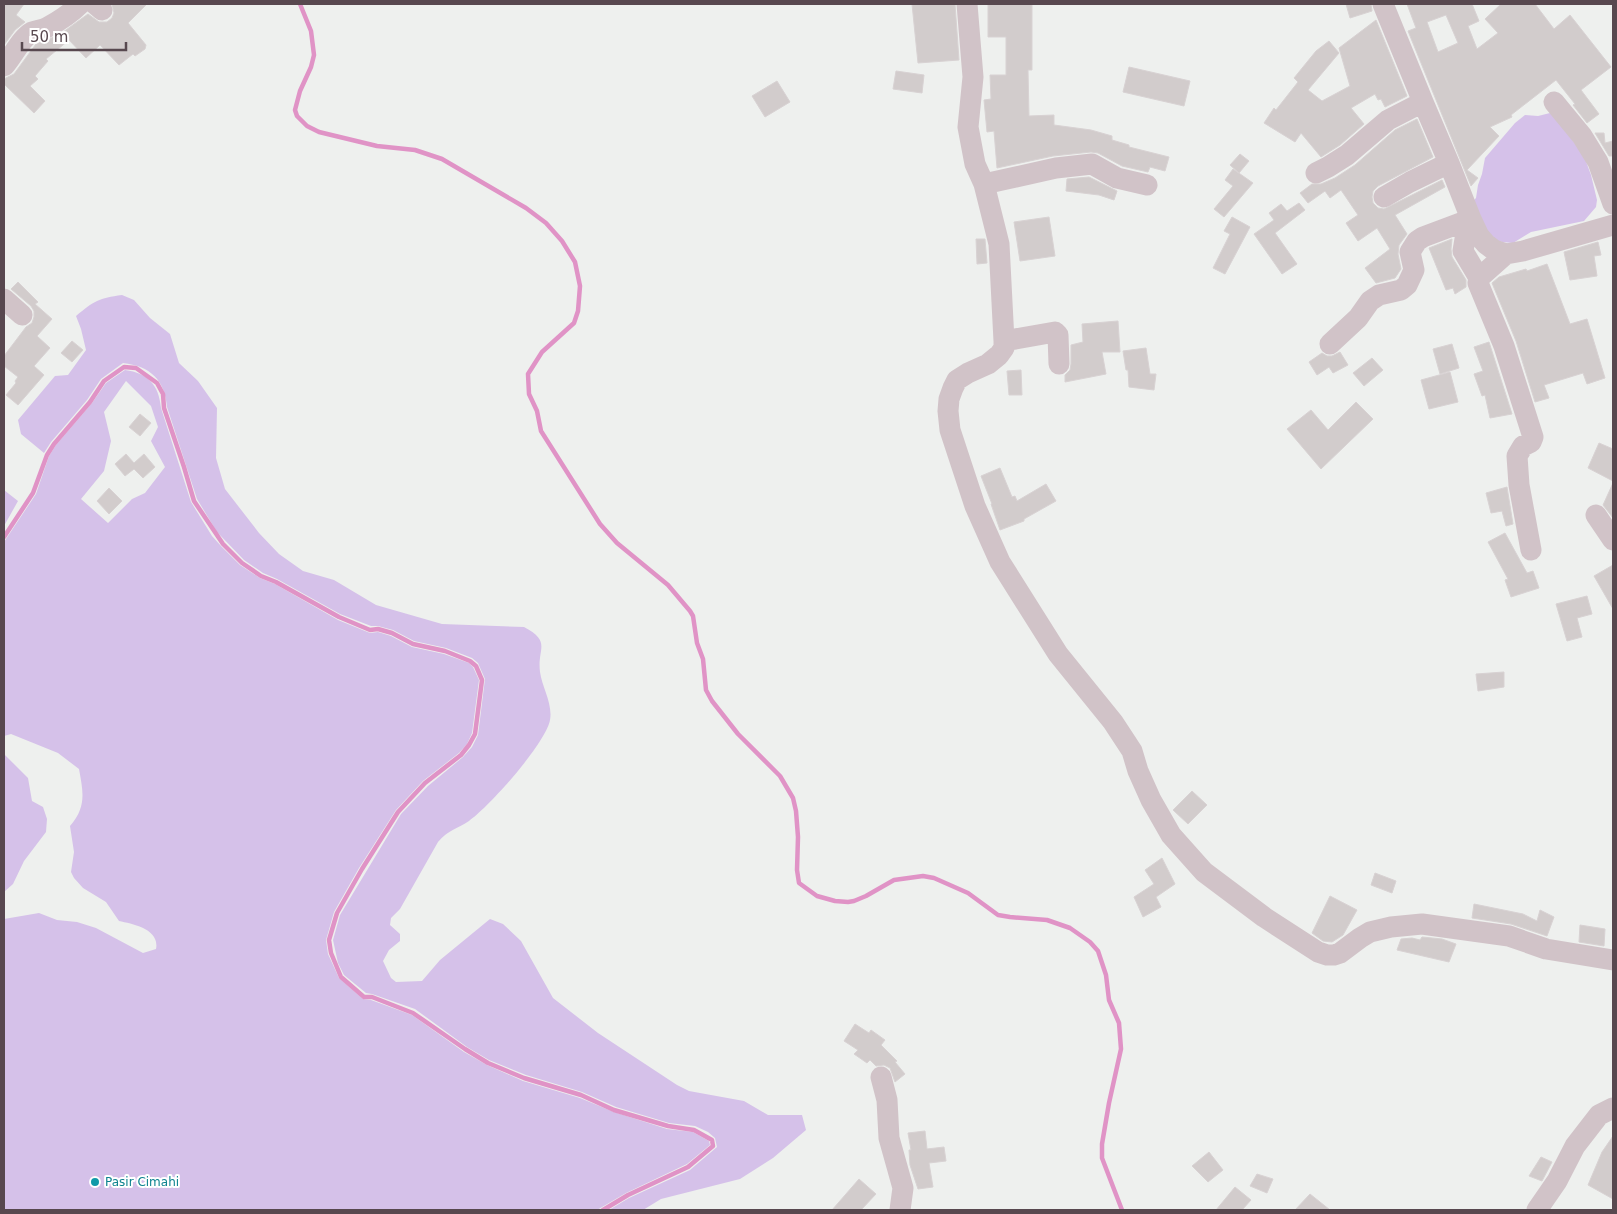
<svg xmlns="http://www.w3.org/2000/svg" width="1617" height="1214" viewBox="0 0 1617 1214" font-family="'DejaVu Sans',sans-serif">
<style>
.green{fill:#d5c1e9;fill-rule:evenodd}
.lines{fill:none;stroke-linecap:round;stroke-linejoin:round}
.stream{stroke:#e093c6;stroke-width:4.5}
.building{fill:#d2cccc;stroke:#d8d2d3;fill-rule:evenodd}
.minor{stroke:#d1c3c8;stroke-width:21}
.culture-dot{fill:#0f9aa8;stroke:#fff;stroke-width:2}
.labels{text-anchor:middle;dominant-baseline:central;stroke-width:4;stroke-linejoin:round;paint-order:stroke}
.culture-label{font-size:12px;fill:#0d838f;stroke:#fff;text-anchor:start}
</style>
<rect width="100%" height="100%" fill="#eef0ee"/>
<path class="green" d="M1550 113 1560 123 1584 156 1591 175 1597 200 1596 207 1584 221 1531 232 1513 243 1502 242 1492 239 1471 203 1476 198 1478 185 1482 174 1485 158 1515 123 1525 115 1538 116Z
M122 295 134 300 150 318 170 334 179 363 198 381 217 408 216 458 225 489 259 533 279 554 303 571 334 580 376 605 442 624 524 627C552 642 537 648 540 672 542 687 553 704 550 720 546 743 489 807 469 821 457 829 448 830 438 842L400 909 391 918 390 925 400 934V941L389 950 383 961 391 978 396 982 422 981 440 960 490 919 503 924 521 941 553 998 598 1033 677 1085 689 1091 744 1101 768 1115H802L806 1130 773 1158 740 1179 661 1199 643 1210H609L629 1198 690 1170 717 1147 715 1138 708 1132 695 1126 669 1123 616 1107 582 1092 526 1075 489 1060 467 1047 415 1009 372 994 366 993 344 975 338 963 333 940 340 915 401 814 428 786 463 757 472 747 478 735 485 679 478 663 472 658 446 648 414 641 393 630 378 626H371L340 614 277 579 263 573 244 560 217 532 197 499 167 407C165 380 150 366 123 363L101 379 87 400 51 442 44 453 21 434 18 420 55 376 68 375 86 350 81 329 76 316C94 301 99 298 122 295Z
M125 370C148 373 159 385 161 408L191 502 212 536 221 546 240 565 260 578 275 584 338 620 370 633 378 632 391 636 412 647 444 654 469 663 473 667 479 680 472 733 467 744 459 753 423 781 396 810 359 868 334 912 326 940 328 954 339 978 363 999 371 1000 412 1015 464 1052 487 1065 523 1081 580 1098 614 1112 667 1129 693 1132 709 1141 710 1145 687 1164 626 1193 597 1210H4V919L39 913 57 920 77 922 96 928 143 953 156 949C160 929 133 924 119 921L106 902 83 888 74 878 71 872 74 852 70 826C87 807 83 791 79 769L58 753 11 734 4 736V542L36 494 49 456 56 445 92 403 106 383ZM126 381 151 406 158 427 151 441 165 467 145 493 132 499 108 523 81 499 104 471 111 441 104 412Z
M4 490 18 501 4 526Z
M4 754 28 778 32 801 43 807 47 819 46 832 24 861 13 884 4 892Z"/>
<g class="lines">
<path class="stream" d="M300 4 311 31 314 55 311 67 300 91 295 110 297 116 307 126 319 132 377 146 415 150 442 159 526 208 546 223 562 241 575 262 580 286 578 311 574 323 542 352 528 374 529 394 537 411 541 431 600 524 617 543 668 585 690 611 693 616 697 643 703 659 706 690 712 701 738 734 780 776 793 798 796 811 798 837 797 870 799 883 817 896 835 901 848 902 854 901 866 896 894 880 923 876 934 878 968 893 998 915 1010 917 1047 920 1070 928 1090 942 1098 951 1106 975 1109 1000 1119 1023 1121 1049 1109 1103 1102 1144V1158L1122 1210
M4 537 33 493 47 455 54 444 90 402 104 381 124 367 136 368 157 383 163 394 164 408 184 467 194 501 223 544 242 563 261 576 276 582 339 617 370 630 378 629 392 633 413 644 445 651 470 661 476 666 482 680 475 734 469 745 461 755 425 783 398 812 362 869 337 913 329 940 331 953 341 977 364 997H372L413 1013 465 1049 488 1063 524 1078 581 1095 614 1110 668 1126 694 1130 712 1140 713 1146 688 1167 628 1195 603 1210"/>
</g>
<path class="building" d="M4 4H24L16 15 25 22 15 30 4 45Z
M112 4H147L128 23 146 45 145 49 135 56 133 54 119 65 100 45 86 58 69 40 46 59 48 61 35 76 38 79 30 86 45 101 34 113 4 84V79L14 74 36 44 59 35 88 14 99 22H107L112 18 114 13Z
M912 4H955L959 60 918 63Z
M988 4H1032V70H1028L1029 116 1054 115V125L1091 130 1112 136V140L1129 145V147L1169 157 1165 171 1150 167 1148 172 1122 166 1098 153 1091 152 1053 156 997 168 994 131 987 132 984 100 991 99 990 75H1006V37H988Z
M1346 4H1371L1372 11 1350 18Z
M1407 4H1472L1479 21 1468 26 1477 49 1498 33 1485 19 1501 4H1535L1554 29 1570 15 1611 67 1581 90 1599 114 1587 123 1573 105 1575 104 1556 80 1511 115 1512 117 1490 127 1499 136 1467 170 1478 178 1471 186 1408 31 1416 28ZM1446 15 1458 43 1438 52 1427 22Z
M1376 20 1407 96 1385 107 1381 99 1378 100 1375 94 1351 108 1364 124 1340 145 1321 157 1301 133 1295 142 1264 123 1274 108 1276 110 1298 82 1294 78 1316 51 1329 41 1339 53 1308 90 1322 101 1350 86 1339 48Z
M1129 67 1190 81 1184 106 1123 92Z
M896 71 924 75 922 93 893 89Z
M777 81 790 102 765 117 752 96Z
M1417 119 1433 157 1378 186 1373 191 1372 197 1373 203 1378 208 1384 209 1442 180 1445 187 1395 215 1407 234 1399 245 1398 254 1401 269 1395 278 1376 283 1365 268 1390 249 1377 228 1358 241 1346 223 1358 215 1341 190 1330 198 1325 191 1308 203 1300 193 1312 184H1321L1335 178 1355 165 1395 130Z
M1595 133H1604L1605 143 1613 141V156H1609Z
M1240 154 1249 161 1239 173 1230 165Z
M1233 169 1253 183 1224 217 1214 209 1233 186 1225 180Z
M1089 177 1117 191 1114 200 1099 195 1066 191 1067 179Z
M1299 203 1305 210 1275 233 1297 264 1282 274 1254 234 1274 220 1269 213 1281 204 1287 211Z
M1049 217 1055 256 1020 261 1014 222Z
M1232 217 1250 227 1225 274 1213 268 1230 234 1224 231Z
M976 239H985L987 263 977 264Z
M1452 239 1451 249 1452 257 1466 280V287L1455 294 1453 288 1446 290 1429 248Z
M1598 242 1601 255 1594 256 1597 276 1570 280 1564 252Z
M1547 264 1570 324 1587 319 1605 378 1587 384 1583 373 1544 385 1549 398 1535 402 1516 341 1492 283 1499 277 1526 269 1527 271Z
M18 282 38 302 35 304 52 319 37 336 50 348 34 366 44 375 18 405 6 395 16 383 15 381 18 377 4 366V356L26 327 32 323 34 317V311L31 306 11 289Z
M1118 321 1120 352H1102L1106 374 1065 382V375L1070 370 1071 364V345L1083 342 1082 324Z
M72 341 83 350 72 362 61 353Z
M1489 342 1512 414 1490 418 1485 395 1482 396 1474 374 1483 371 1474 347Z
M1452 344 1459 368 1440 374 1433 349Z
M1146 348 1150 374H1156L1154 390 1129 387 1128 370H1126L1123 351Z
M1340 352 1348 365 1333 373 1329 367 1317 375 1309 362 1322 353 1327 356H1332Z
M1372 358 1383 370 1364 386 1353 373Z
M1021 370 1022 395H1009L1007 371Z
M1450 372 1458 402 1429 409 1421 380Z
M1356 402 1373 419 1321 469 1287 429 1311 410 1328 430Z
M140 414 151 423 140 436 129 427Z
M1599 443 1613 449V481L1588 468Z
M126 454 134 463 144 454 155 467 143 478 134 469 125 476 115 464Z
M1000 468 1012 497 1015 496 1017 501 1046 484 1056 501 1024 519V521L1000 530 991 504H992L981 476Z
M1613 483V518L1603 505Z
M1507 487 1513 524 1506 526 1502 511 1491 513 1486 493Z
M109 488 122 501 109 514 97 501Z
M1505 533 1527 573 1533 571 1539 588 1511 597 1505 580 1508 579 1488 542Z
M1613 565V609L1594 576Z
M1587 596 1592 614 1577 618 1582 637 1567 641 1556 604Z
M1504 672V687L1478 691 1476 674Z
M1192 791 1207 805 1188 824 1173 810Z
M1162 858 1175 884 1156 897 1161 907 1143 917 1134 897 1154 884 1145 870Z
M1375 873 1396 881 1392 893 1371 885Z
M1330 896 1357 910 1343 935 1332 942 1323 941 1312 933Z
M1474 904 1523 914 1537 921 1540 910 1554 917 1547 936 1511 924 1472 918Z
M1580 925 1605 929 1604 946 1579 942Z
M1422 937 1442 939 1456 944 1449 962 1397 950 1401 939 1412 938 1420 940Z
M855 1024 869 1033 871 1030 885 1040 881 1045 897 1061 895 1062 905 1074 895 1082 890 1068 884 1065 876 1066 870 1060 867 1063 854 1054 858 1050 844 1041Z
M925 1131 927 1149 944 1147 946 1161 929 1163 933 1187 918 1189 910 1165 909 1150H911L908 1133Z
M1613 1136V1199L1588 1185 1602 1152Z
M1209 1152 1223 1170 1208 1182 1192 1166Z
M1541 1157 1552 1162 1542 1181 1529 1176Z
M1257 1174 1273 1179 1267 1193 1250 1186Z
M859 1179 876 1194 861 1210H832Z
M1235 1187 1251 1200 1242 1210H1216Z
M1310 1194 1330 1210H1295Z"/>
<g class="lines">
<path class="minor" d="M95 4 102 10
M967 4 973 77 968 127 975 164 984 184 999 244 1004 341V348L999 355 988 364 968 373 957 380 953 388 949 399 948 411 950 430 975 506 1000 562 1058 654 1113 722 1132 751 1138 771 1151 800 1171 835 1204 872 1264 917 1318 952 1327 955H1334L1340 953 1360 938 1370 932 1391 927 1422 924 1509 936 1546 949 1613 960
M1383 4 1423 102 1449 163 1471 219 1479 236 1486 244 1494 250 1506 254 1523 251 1613 225
M4 66C13 56 21 38 32 32 37 30 43 30 48 27 59 21 71 13 80 4
M1554 102 1582 136 1598 162 1613 204
M1316 173 1328 167 1347 155 1388 120 1423 102
M984 184 1056 168 1092 164 1117 178 1147 185
M1384 197 1410 182 1449 163
M1476 231 1465 239 1463 251 1479 278
M1506 254 1479 278 1478 283 1504 346 1533 437 1531 442 1523 446 1517 456 1519 485 1531 550
M4 299 22 315
M1004 341 1055 332 1058 335 1059 364
M1330 344 1358 318 1370 301 1379 295 1401 290 1407 285 1414 270 1410 252 1417 241 1423 237 1471 219
M1596 515 1613 540
M881 1077 887 1100 889 1138 903 1188 900 1210
M1537 1210 1557 1181 1575 1146 1599 1115 1613 1108"/>
</g>
<circle class="culture-dot" cx="95" cy="1182" r="5"/>
<g class="labels">
<g class="culture-label">
<text x="105" y="1182">Pasir Cimahi</text>
</g>
</g>
<rect width="1617" height="1214" fill="none" stroke="#58484f" stroke-width="10"/>
<path d="M22 42v8h104v-8" fill="none" stroke="#58484f" stroke-width="2.5"/>
<text x="30" y="42" font-size="15" fill="#58484f" stroke="#ffffff" stroke-width="4" paint-order="stroke">50 m</text>
</svg>
